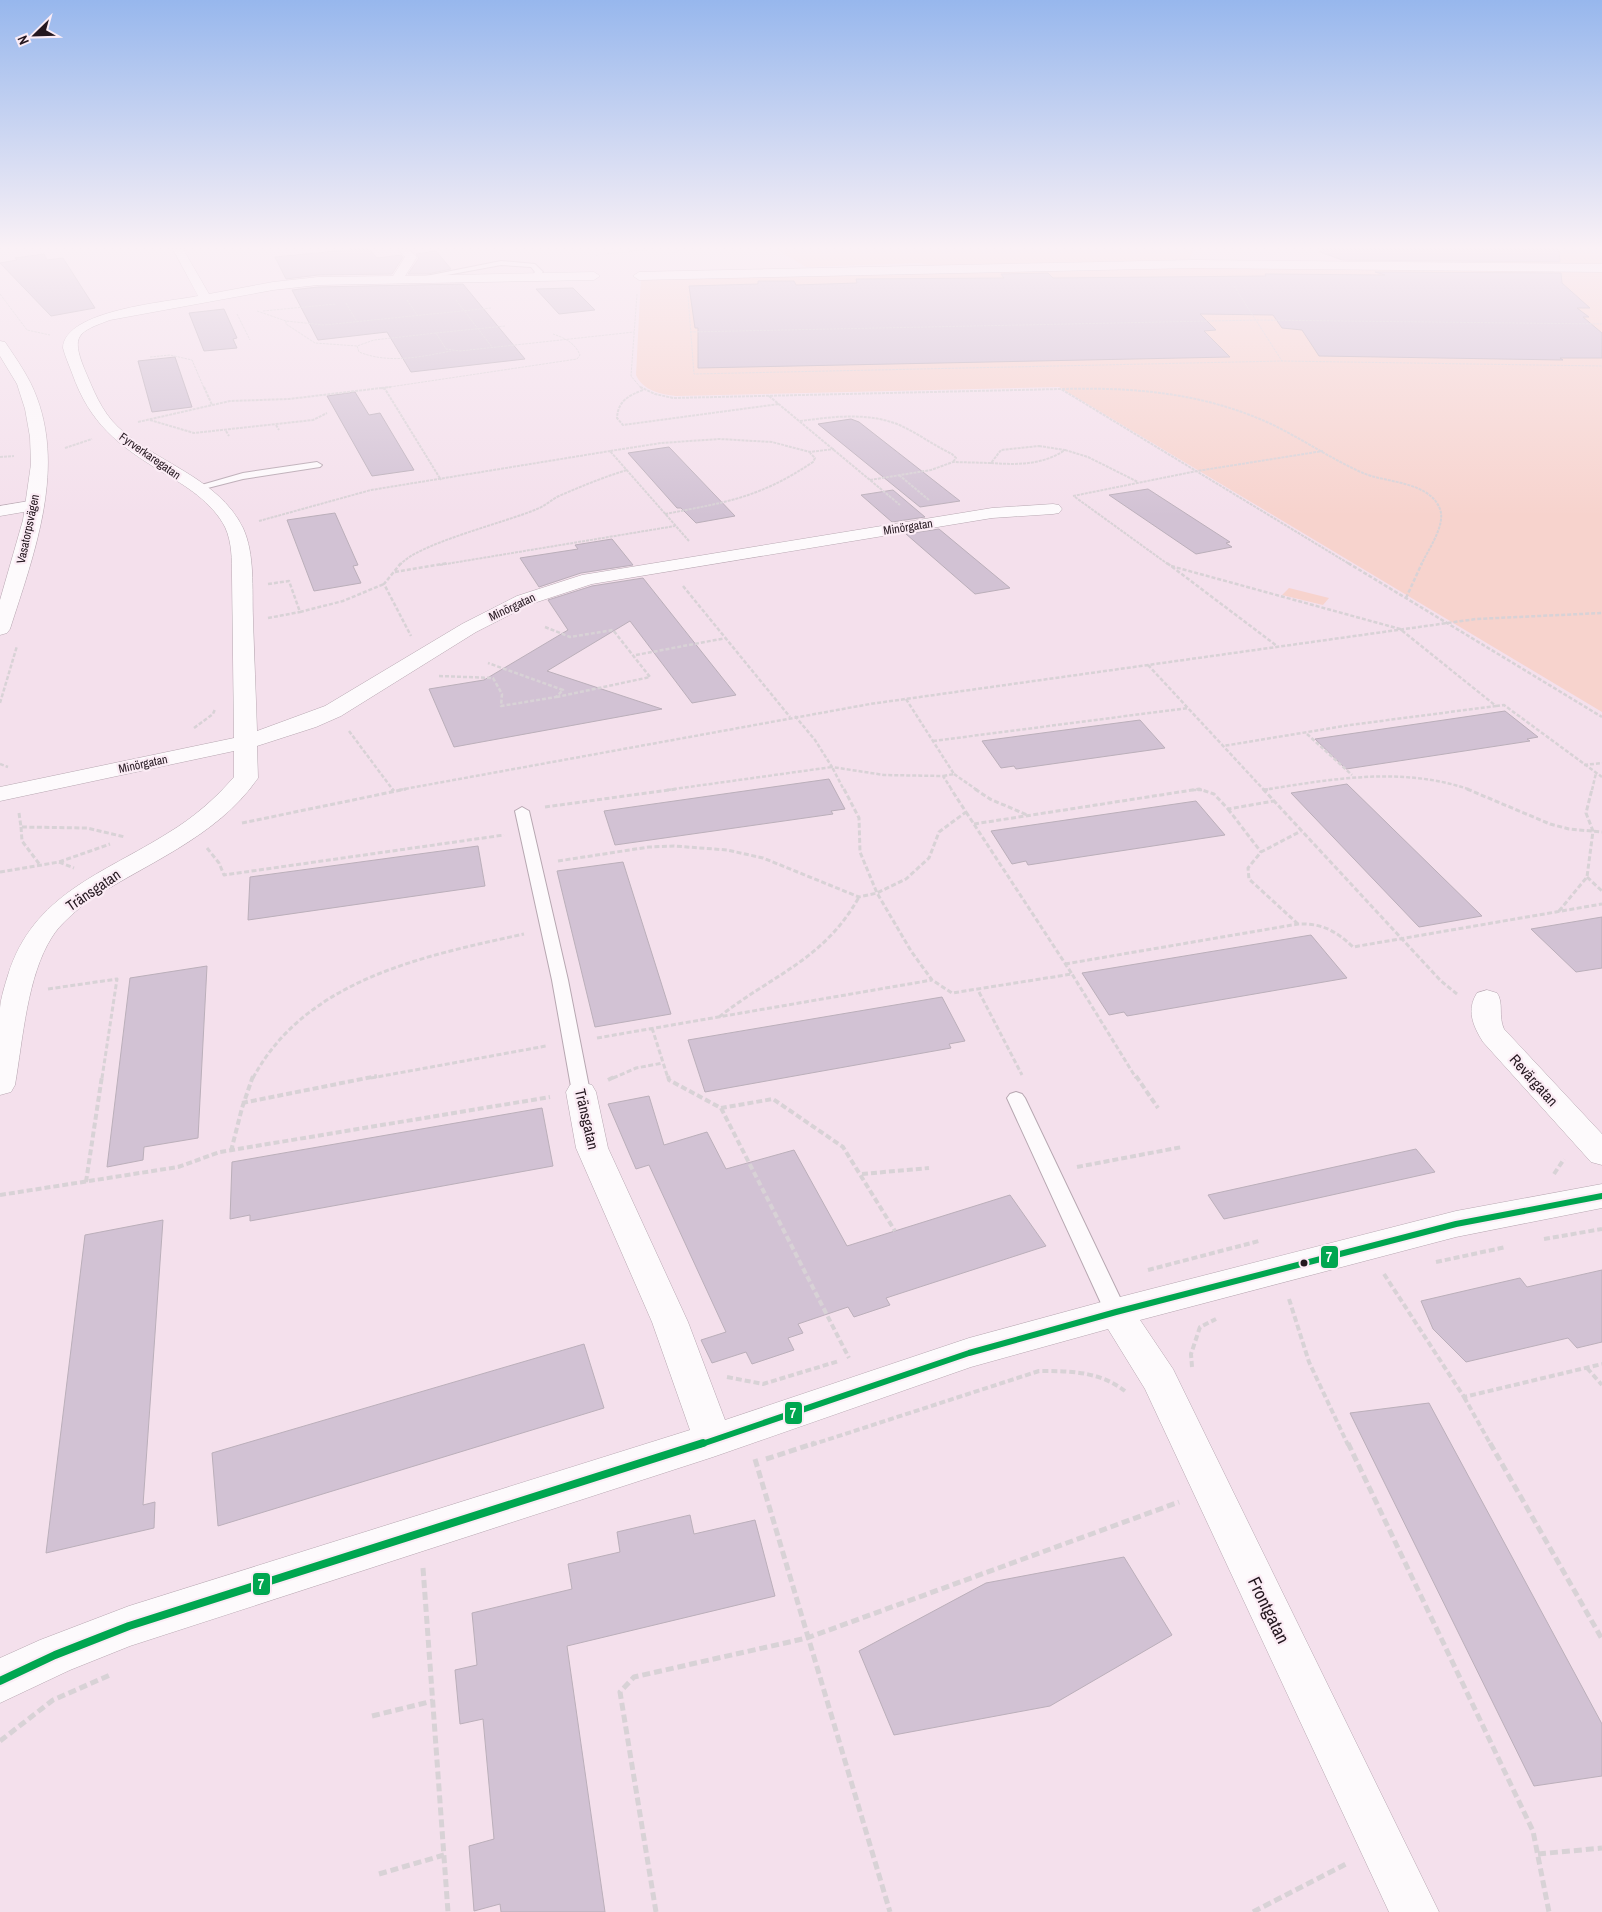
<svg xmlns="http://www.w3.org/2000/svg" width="1602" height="1912" viewBox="0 0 1602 1912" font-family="'Archivo Narrow',sans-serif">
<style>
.green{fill:#f7d3cd}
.building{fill:#d2c2d4;stroke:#bbafba}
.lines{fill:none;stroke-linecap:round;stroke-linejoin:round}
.service-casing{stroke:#b7a7b1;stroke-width:2}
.minor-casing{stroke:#b7a7b1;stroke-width:1}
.secondary-casing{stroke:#b7a7b1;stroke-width:1}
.path-far5{stroke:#d8d2d6;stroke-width:1;stroke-dasharray:2.5 1;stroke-linecap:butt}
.path-far4{stroke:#d8d2d6;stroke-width:2;stroke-dasharray:3 1;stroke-linecap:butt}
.path-far3{stroke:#d8d2d6;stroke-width:2.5;stroke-dasharray:4 2;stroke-linecap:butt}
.path-far2{stroke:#d8d2d6;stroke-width:3;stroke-dasharray:5 2.5;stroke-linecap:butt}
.path-far1{stroke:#d8d2d6;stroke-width:4;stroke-dasharray:6 3;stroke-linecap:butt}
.path{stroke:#d8d2d6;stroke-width:5;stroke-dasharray:8 4;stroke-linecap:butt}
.service{fill:#fdfafc;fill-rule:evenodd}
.minor{fill:#fdfafc;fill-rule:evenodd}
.secondary{fill:#fdfafc;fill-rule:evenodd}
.bus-1-far1-casing{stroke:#fbecf5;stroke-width:10}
.bus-1-casing{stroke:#fbecf5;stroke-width:12}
.bus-1-far1{stroke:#00a650;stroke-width:6}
.bus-1{stroke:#00a650;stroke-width:8}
.bus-dot{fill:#24171f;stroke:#fbecf5;stroke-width:2}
.labels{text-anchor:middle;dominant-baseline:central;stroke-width:4.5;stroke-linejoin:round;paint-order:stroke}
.far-street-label{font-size:12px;fill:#24171f;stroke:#fbecf5}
.street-label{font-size:15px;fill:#24171f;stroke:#fbecf5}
.near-street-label{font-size:18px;fill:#24171f;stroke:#fbecf5}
.line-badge{stroke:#fbecf5;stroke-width:2}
.badge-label{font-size:14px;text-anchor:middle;font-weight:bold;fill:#fff}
</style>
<rect width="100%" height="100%" fill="#f4e0ec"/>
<path class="green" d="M776 249H1194L1189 260 934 266 919 263 806 267Z
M1513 249H1602V267L1507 263 1499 261 1500 250Z
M1190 266 1602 271V712L1059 387 676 396C661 394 643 391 636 375L641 277Z
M1289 588 1329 598 1323 605 1282 595Z"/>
<path class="building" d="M358 249H369L377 258 401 255 403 257 392 274 318 275 286 279 275 257Z
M1321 249H1559L1560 262 1342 260 1320 252Z
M436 251 451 269 428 274H408L419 258 416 254Z
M44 254 47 260 63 258 95 308 51 316 0 263 17 260 15 258Z
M1375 272 1561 273 1562 283 1590 308H1577L1589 317H1583L1602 333V358H1560L1563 360 1319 356 1302 330 1282 328 1273 315 1200 314 1216 330 1204 331 1230 357 698 368V328H695L689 286 758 284V281H794L796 285 857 283 856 279 1004 278 1001 274 1048 273 1053 278 1266 276 1265 274 1385 275Z
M463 284 525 359 411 372 387 332 318 340 292 290 318 287Z
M573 288 595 310 559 314 536 289Z
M224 309 237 338 233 339 237 348 204 351 189 313Z
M175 357 192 407 152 412 138 361Z
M355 392 369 415 380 413 414 470 372 476 327 396Z
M851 419 859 422 960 501 920 507 818 424Z
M669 447 735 516 696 523 681 508H677L628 453Z
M1148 489 1230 542 1226 543 1232 547 1196 554 1109 495Z
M893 490 925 517 892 522 861 495Z
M335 513 358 565 353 566 361 583 314 591 287 520Z
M939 529 1010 588 975 594 906 534Z
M612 539 633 565 581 573 539 587 520 558 578 549 575 545Z
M643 578 736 695 692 703 630 621 547 671 662 709 454 747 429 689 484 680 568 630 548 600 592 586Z
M1505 711 1538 737 1527 739 1530 741 1346 769 1315 739Z
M1140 720 1165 748 1016 769 1014 766 1001 768 982 741Z
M829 779 845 809 831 811 833 814 615 845 604 811Z
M1347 784 1482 916 1419 927 1291 793Z
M1196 801 1225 835 1028 865 1026 861 1012 864 991 831Z
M478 846 485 886 248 920 250 877Z
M623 862 671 1014 595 1027 557 871Z
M1602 917V968L1576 972 1531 929Z
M1311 935 1347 978 1127 1016 1124 1012 1109 1015 1082 973Z
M207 966 198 1138 144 1147 143 1160 107 1167 130 978Z
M942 997 965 1041 949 1044 951 1048 705 1092 688 1040Z
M649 1096 664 1145 707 1132 726 1169 794 1150 847 1246 1010 1195 1046 1246 886 1298 890 1305 854 1317 848 1307 798 1324 803 1333 788 1338 794 1350 752 1364 746 1352 712 1363 701 1340 726 1332 649 1165 636 1169 608 1104Z
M542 1108 553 1166 250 1221V1215L230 1219 232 1162Z
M1416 1149 1435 1172 1224 1219 1208 1195Z
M163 1220 143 1505 155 1502 154 1528 46 1553 85 1235Z
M1602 1270V1342L1577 1348 1568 1338 1466 1362 1433 1329 1421 1301 1520 1278 1527 1287Z
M584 1344 604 1408 218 1526 212 1453Z
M1429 1403 1602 1724V1776L1534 1786 1350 1413Z
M690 1515 694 1534 755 1520 775 1596 567 1646 605 1912H501L500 1904 474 1911 469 1846 494 1839 483 1719 460 1724 455 1670 477 1665 472 1613 572 1589 568 1564 620 1552 617 1532Z
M1124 1557 1172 1635 1050 1706 894 1735 859 1651 986 1583Z"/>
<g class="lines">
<defs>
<path id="service" d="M501 261 535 264 543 272 536 278 532 276 535 272 531 267 501 265 420 280 416 278Z
M317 462 322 465 320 467 243 479 196 491 191 488 243 473Z
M522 807 529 811 568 980 590 1092 587 1096 581 1098 575 1096 572 1092 552 980 515 811Z
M1016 1092 1022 1094 1025 1098 1127 1312 1123 1318 1116 1320 1109 1318 1105 1312 1007 1098 1010 1094Z"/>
<path id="minor" d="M173 249H183L209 294 273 282 318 277 393 276 405 257 398 249H409L417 257 405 276 594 272 600 276 594 280 318 285 273 290 110 320C78 332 71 335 84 368 93 389 101 411 118 427 156 463 218 477 243 528 255 554 252 589 253 618 254 656 256 693 257 731L325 706 462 624 517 596 582 575 992 508 1053 504 1059 505 1062 509 1059 513 1053 514 992 518 592 584 531 604 476 632 341 716 316 727 257 746 258 778C216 839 143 864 84 904 73 914 60 924 52 937 27 976 23 1039 15 1085L11 1092 0 1095C0 1067 0 1037 0 1008 1 997 5 985 8 975 33 894 103 874 168 833 193 818 215 799 234 777V751L0 801V787L234 738 232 576C232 560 232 542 225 527 212 502 186 486 162 472 118 445 90 424 72 373 69 365 65 356 63 348 64 310 168 302 198 296Z
M1194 260 1602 264V272L1194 268 639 280 633 276 639 272Z
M35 500 41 501 44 505 41 509 0 516V506Z
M1487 990 1497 993C1504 1003 1498 1016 1504 1029L1602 1134V1165L1591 1162 1483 1042C1473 1026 1466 1010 1477 993Z
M581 1082 592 1085 596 1092 608 1148 688 1322 725 1420 969 1338 1116 1298 1456 1211 1602 1184V1208L1456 1237 1140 1320 1173 1369 1439 1912H1389L1145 1389 1108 1329 971 1367 713 1457 130 1646 70 1670 0 1703V1658L40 1640 129 1606 690 1430 652 1322 576 1148 566 1092 570 1085Z"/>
<path id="secondary" d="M0 341 5 342C17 360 30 378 37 398 65 473 33 557 10 629L7 633 0 635V600L23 520 31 464 30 437 25 409 17 384 0 356Z"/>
</defs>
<use href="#service" class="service-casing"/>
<use href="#minor" class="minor-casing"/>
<use href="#secondary" class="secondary-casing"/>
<path class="path-far5" d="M674 253 682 249
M596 255 653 249
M1234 286 1282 361
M0 294 27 330 50 335
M637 294 631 376 641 388
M688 296 694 374 1282 361 1602 366
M407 300 418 316
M456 300 492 347
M346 303 357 322
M257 311 286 321 324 325 491 308
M263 311 336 304
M237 314 250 340
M286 321V324L315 343 357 346
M505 326 436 333 446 349 460 351 634 332
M690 332 1257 320 1602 324
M436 333 374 340 357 346 359 352C389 364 420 357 451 351
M150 357 170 355 192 360 204 388
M383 388 577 359 580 355C575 343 565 338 553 334"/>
<path class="path-far4" d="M204 387 212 405
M640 387 655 394 673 398 1061 389 1351 565
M381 388 391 387
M1062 389C1134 387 1203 393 1269 423 1301 438 1331 459 1363 473 1386 483 1429 481 1440 509 1446 525 1428 550 1421 565
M643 390C628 396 618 401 617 418L623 425 779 404
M769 396 900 505
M150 420 194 433 313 420 327 413
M800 421C832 417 865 412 897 424 916 432 933 445 952 454L956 458 953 462
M138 422 230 401 289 399 381 388 385 389 441 480
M276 425 279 430
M226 431 229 436
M1039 446 1065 450C1043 465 1017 465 991 463L1001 450Z
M65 448 92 439
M1065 450 1088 457 1138 482
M0 457 14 456
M899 475 929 500
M870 480 931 470 953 462 991 463
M1073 496 1197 471 1323 451
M1075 497 1169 565
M665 514C727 502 759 498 813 462L815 458 810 453
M259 521 371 490 610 451
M689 541 610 451 661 443 719 439 772 442 810 452 834 449
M400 565C416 544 507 522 537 509 545 506 551 500 559 496 582 486 604 477 627 470
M440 565 675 526"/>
<path class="path-far3" d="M401 563 384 584 411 636
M1167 563 1277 646
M1348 563 1602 717
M1171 566 1400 629 1496 706 1350 725 1223 746
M395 572 448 563
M268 584 289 581 300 612 343 601 384 584
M683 586 790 717
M1406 598 1422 563
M268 618 300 612
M545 627 570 637 613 630 650 677 557 697
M636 655 726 638
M1148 665 1264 790
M439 676 493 678 502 694 501 706 556 697 563 690 488 663
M906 699 954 774 943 776
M0 703 17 646
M1496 706 1504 705 1602 777
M795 716 815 740 832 767 884 775 943 776 952 790
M194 728 213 714 215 709
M349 731 393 790
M1307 734 1352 775
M933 741 1188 708
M0 764 8 767
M1584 765 1602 763
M954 774 977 790
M399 790 870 704 1476 619 1602 613
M667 790 832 767 844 790
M1192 790H1202
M1263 790C1332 779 1403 766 1471 790
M1592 790 1596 773"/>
<path class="path-far2" d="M392 789 394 791
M844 789 859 818 860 852 877 893 911 951 932 980 952 993 1072 974 1136 1078
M975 789 990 799 1027 815
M1263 789 1441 981 1457 994
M1467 789 1550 824 1569 829 1602 832
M1263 790 1271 789
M545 807 676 789
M1228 809 1261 852
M966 812 1072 974
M19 813 21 827 87 828 125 837
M242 823 406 789
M974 824 1199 789 1214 794 1228 809 1274 801
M21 827 22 841 40 865
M207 848 219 863 224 875 504 835
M558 861 649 847 674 846 727 850 763 858 859 897 877 893 906 879 929 858 939 832 966 812 951 789
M59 862 74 868
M0 872 59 862 110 844
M1587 877 1602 891
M1559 911 1587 877 1593 831 1586 813 1592 789
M1298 924 1249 879 1248 868 1261 852 1301 831
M1065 964 1298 924C1322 923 1336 931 1353 947L1602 904
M48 989 117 979 102 1078
M979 992 1022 1075
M719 1017C772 975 824 960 859 897
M652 1028 668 1078
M597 1038 932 980
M253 1078C306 979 424 956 524 934
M371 1078 546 1046
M613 1078 636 1068 663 1063"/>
<path class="path-far1" d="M668 1076 669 1080 721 1108 773 1099 843 1147 895 1231
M1136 1076 1158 1108
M608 1080 616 1076
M242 1103 377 1076
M721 1108 849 1358
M231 1151 242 1108 253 1076
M1077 1167 1182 1147
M862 1174 929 1168
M1554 1174 1564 1159
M86 1182 102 1076
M0 1195 178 1167 220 1152 550 1097
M1544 1239 1602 1229
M1436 1262 1506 1247
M1148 1270 1259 1241
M1384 1274 1464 1397 1602 1364
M1289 1299 1309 1362 1348 1445
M1192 1367 1191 1354 1200 1327 1216 1319
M1587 1368 1602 1385
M727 1377 763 1384 839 1361
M1464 1397 1491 1445
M811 1445 1039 1371C1070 1371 1099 1371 1125 1391"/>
<path class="path" d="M1348 1443 1533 1831 1549 1912
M1490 1443 1602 1639
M755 1459 890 1912
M766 1459 815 1443
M423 1568 448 1912
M372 1716 433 1701
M0 1741 53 1700 110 1675
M1538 1854 1602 1848
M379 1874 444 1855
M656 1912 620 1692 634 1677 807 1638 1179 1502
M1253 1912 1348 1863"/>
<use href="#service" class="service"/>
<use href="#minor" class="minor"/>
<use href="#secondary" class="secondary"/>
<defs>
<path id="bus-1-far1" d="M699 1445 969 1353 1116 1312 1456 1224 1602 1196"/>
<path id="bus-1" d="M0 1681 55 1655 129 1626 703 1443"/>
</defs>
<use href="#bus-1-far1" class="bus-1-far1-casing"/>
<use href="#bus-1" class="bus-1-casing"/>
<use href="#bus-1-far1" class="bus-1-far1"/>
<use href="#bus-1" class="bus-1"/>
</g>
<linearGradient id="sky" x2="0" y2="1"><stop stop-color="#97b7ed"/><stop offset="0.48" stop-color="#faf1f6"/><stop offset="1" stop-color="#faf1f6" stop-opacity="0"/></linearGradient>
<rect width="1602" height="516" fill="url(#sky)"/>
<circle class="bus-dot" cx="1304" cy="1263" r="4.5"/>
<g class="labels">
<g class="far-street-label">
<text transform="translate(150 456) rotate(35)">Fyrverkaregatan</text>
<text transform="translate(908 527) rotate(-9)">Minörgatan</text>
<text transform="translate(28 529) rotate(-78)">Vasatorpsvägen</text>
<text transform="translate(512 607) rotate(-25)">Minörgatan</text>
<text transform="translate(143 764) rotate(-12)">Minörgatan</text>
</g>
<g class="street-label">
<text transform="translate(93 890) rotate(-34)">Tränsgatan</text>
<text transform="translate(1534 1080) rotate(48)">Revärgatan</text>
<text transform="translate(587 1119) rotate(77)">Tränsgatan</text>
</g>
<g class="near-street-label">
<text transform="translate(1269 1610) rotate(64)">Frontgatan</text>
</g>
</g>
<g class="line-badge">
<rect x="1320" y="1245" width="19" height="24" rx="5" fill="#00a650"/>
<rect x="784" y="1401" width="19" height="24" rx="5" fill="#00a650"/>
<rect x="252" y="1572" width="19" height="24" rx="5" fill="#00a650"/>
</g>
<g class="badge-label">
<text x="1329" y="1262">7</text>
<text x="793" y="1418">7</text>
<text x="261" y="1589">7</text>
</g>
<g transform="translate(35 35) rotate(247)" stroke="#fbecf5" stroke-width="4" paint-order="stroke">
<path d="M0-4L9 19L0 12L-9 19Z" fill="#24171f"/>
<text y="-8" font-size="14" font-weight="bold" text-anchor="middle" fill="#24171f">N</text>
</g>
</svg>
